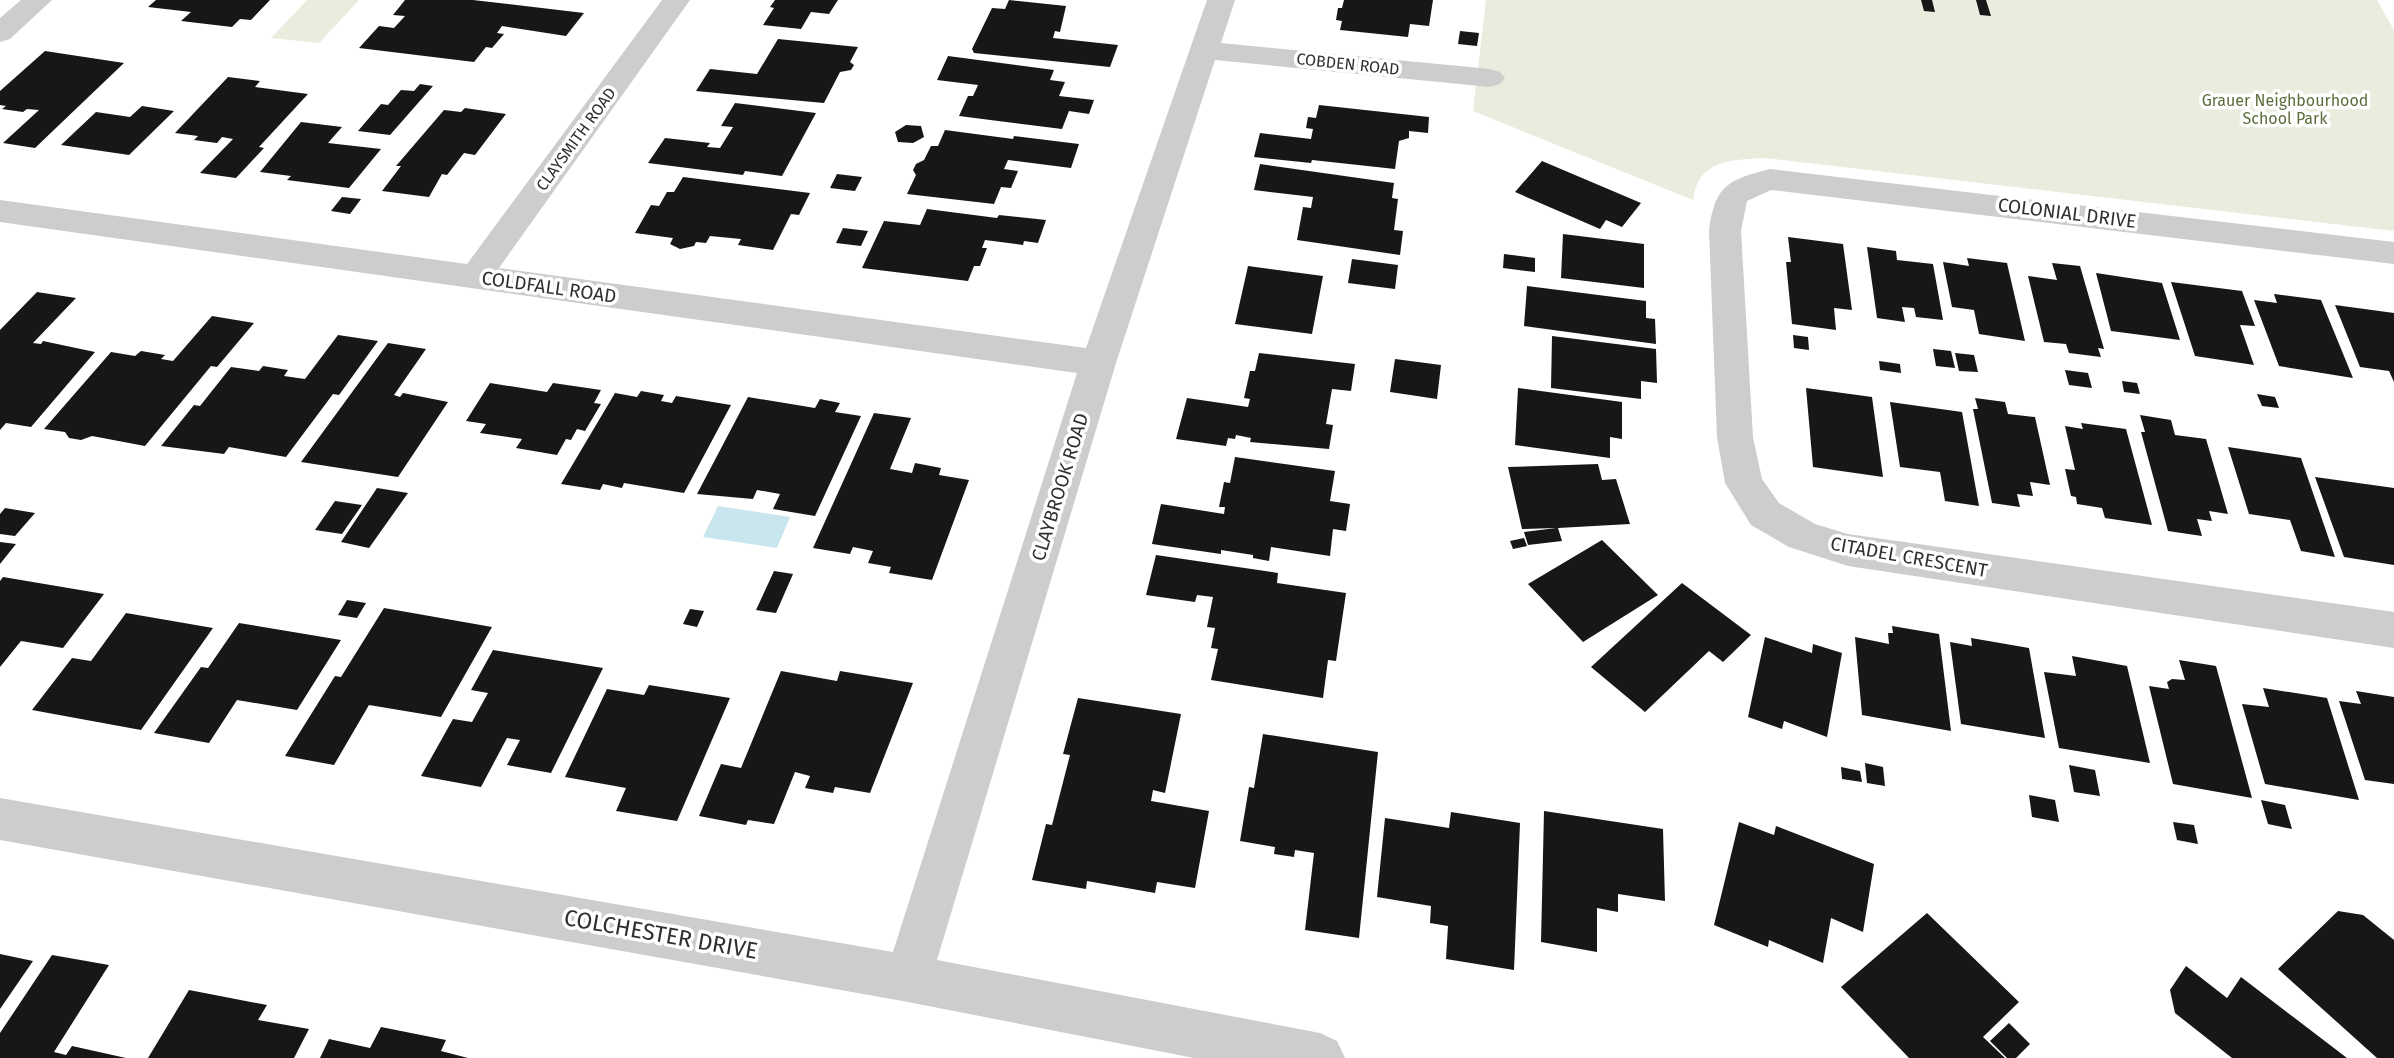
<svg xmlns="http://www.w3.org/2000/svg" width="2394" height="1058" viewBox="0 0 2394 1058" font-family="'Fira Sans',sans-serif">
<style>
.green{fill:#e8eddd}
.water{fill:#c9e5ed}
.building{fill:#171717}
.lines{fill:none;stroke-linecap:round;stroke-linejoin:round}
.street{fill:#cdcdcd;fill-rule:evenodd}
.labels{text-anchor:middle;dominant-baseline:central;stroke-width:7;stroke-linejoin:round;paint-order:stroke}
.far-street-label{font-size:16px;fill:#303030;stroke:#fff}
.far-park-label{font-size:16px;fill:#5b6d3b;stroke:#fff}
.street-label{font-size:19px;fill:#303030;stroke:#fff}
.near-street-label{font-size:23px;fill:#303030;stroke:#fff}
</style>
<rect width="100%" height="100%" fill="#fff"/>
<path class="green" d="M307 0H359L319 43 271 38Z
M1486 0H2377L2394 30V231L1764 158C1730 160 1698 160 1693 200L1473 111Z"/>
<path class="water" d="M718 506 790 517 777 548 703 537Z"/>
<path class="building" d="M156 0H270L251 20 240 19 232 27 181 21 191 12 148 7Z
M405 0H473L584 13 566 36 502 26 497 33 504 34 492 48 486 47 474 62 359 48 379 26 394 28 405 16 393 15Z
M775 0H838L829 14 811 12 801 29 763 25 774 8 770 7Z
M1009 0 1066 6 1060 32 1055 31 1053 38 1118 45 1110 67 974 53 972 49 992 8 1005 9Z
M1344 0H1433L1429 26 1410 24 1408 37 1340 30 1342 21 1336 20 1338 8H1342Z
M1921 0H1932L1935 12 1924 11Z
M1976 0H1986L1991 16 1980 15Z
M1460 31 1479 33 1477 46 1458 44Z
M778 39 858 47 850 62 854 65 851 70 840 72 824 103 696 91 710 69 757 74Z
M45 51 124 63 35 148 3 143 39 110 27 109 23 112 2 109 6 106 0 105V91Z
M948 56 1054 70 1050 80 1065 82 1059 96 1094 100 1089 114 1069 111 1062 129 959 116 968 96H973L978 85 937 80Z
M228 77 260 81 255 87 308 94 259 147 264 148 236 178 200 173 233 139 222 137 217 143 194 140 198 136 175 133Z
M420 84 433 86 390 135 358 131 381 104 388 105 401 90 414 91Z
M735 103 816 113 782 176 745 171 743 175 648 163 665 138 710 143 707 147 720 148 733 127 721 126Z
M1319 105 1429 117 1428 133 1409 131V138L1399 141 1395 169 1312 160 1311 163 1254 157 1260 133 1311 139 1313 129 1306 128 1308 117 1316 118Z
M142 106 174 111 129 155 61 145 96 112 130 117Z
M465 108 506 114 475 155 464 153 447 175 442 174 429 197 382 191 401 166H396L444 110 461 112Z
M301 122 342 127 328 143 381 149 349 188 287 180 291 176 260 172Z
M906 125 921 126 924 137 913 143 898 142 895 132Z
M945 130 1013 139 1014 136 1079 144 1071 168 1008 160 1004 169 1018 171 1011 188 1001 187 994 204 907 194 916 175 913 170 916 164 924 160 931 146H938Z
M1542 161 1641 203 1622 227 1606 220 1600 229 1515 192Z
M1260 164 1394 183 1392 198 1398 199 1394 230 1403 231 1400 255 1297 240 1303 207 1311 208 1313 197 1254 190Z
M837 174 862 177 855 191 830 188Z
M683 177 810 193 799 215 791 214 773 250 738 245 741 239 710 236 706 243 696 242 694 246 680 249 670 244 673 238 635 233 651 205 659 206 667 192H674Z
M342 197 361 199 350 214 331 211Z
M927 209 997 218 999 215 1046 220 1038 243 1024 241 1023 245 985 240 982 248H987L980 266H974L968 281 862 268 884 221 920 225Z
M843 228 868 231 861 246 836 243Z
M1563 234 1644 244V288L1561 278Z
M1788 237 1843 244 1852 310 1834 308 1836 330 1792 324 1786 262H1791Z
M1867 247 1896 251 1897 260 1933 264 1943 320 1916 317 1914 308 1902 307 1905 322 1877 318Z
M1504 254 1535 258V272L1503 268Z
M1967 258 2007 263 2025 341 1979 334 1974 310 1952 307 1943 262 1969 266Z
M1352 259 1398 265 1395 289 1348 283Z
M2052 263 2080 266 2104 349 2098 348 2101 357 2069 353 2066 344 2044 342 2028 276 2057 280Z
M1248 266 1323 276 1312 334 1235 324Z
M2096 273 2162 283 2180 340 2111 331Z
M2171 282 2242 291 2255 326 2240 325 2254 365 2195 356Z
M1527 286 1646 301V318L1655 319 1656 344 1524 326Z
M37 292 76 298 33 343 41 344 43 341 95 352 31 427 6 423 0 430V330Z
M2274 294 2321 300 2353 378 2279 366 2254 300 2277 303Z
M2335 305 2394 313V382L2389 371 2360 367Z
M212 316 254 323 217 367 211 366 145 446 92 436 81 440 69 438 65 432 44 429 111 352 135 356 141 351 165 355 161 359 173 361Z
M338 335 378 341 339 395 333 394 286 457 229 447 224 454 161 446 194 405 200 406 231 367 259 371 263 366 288 370 284 376 305 379Z
M1793 335 1808 337 1809 350 1794 348Z
M1552 336 1656 349 1657 383 1641 381V399L1551 388Z
M388 343 426 349 394 395 400 397 403 393 448 402 398 477 301 462Z
M1933 349 1951 351 1955 368 1936 366Z
M1259 353 1355 364 1351 391 1332 389 1326 424 1333 425 1329 449 1250 442 1251 438 1236 435 1235 439 1228 438 1226 446 1176 439 1187 398 1248 407 1250 399 1244 398 1250 371H1255Z
M1955 353 1974 355 1978 372 1959 371Z
M1395 359 1441 365 1437 399 1390 392Z
M1879 361 1900 364 1901 373 1880 370Z
M2065 370 2088 373 2092 388 2069 385Z
M2122 381 2137 383 2140 394 2124 392Z
M490 383 547 392 553 383 601 390 594 403 601 404 585 431 577 429 571 440 566 439 557 455 516 448 522 439 480 433 486 424 466 421Z
M1518 388 1622 402V439L1610 437V458L1515 445Z
M1806 388 1872 397 1883 477 1813 467Z
M641 391 664 395 661 401 672 403 676 396 731 405 684 493 624 483 622 488 603 484 600 490 561 484 615 393 637 397Z
M2257 394 2275 397 2279 408 2262 406Z
M748 397 815 408 820 399 840 403 835 412 861 416 815 516 773 509 780 494 757 490 753 499 697 494Z
M1975 398 2005 402 2008 414 2035 417 2050 485 2030 482 2033 496 2017 494 2020 507 1992 503 1973 409H1978Z
M1890 402 1962 412 1979 506 1945 501 1940 472 1900 467Z
M874 413 911 418 890 469 912 473 915 463 941 468 939 475 969 480 932 580 889 573 891 567 868 563 873 551 853 547 850 554 813 548Z
M2140 415 2171 420 2175 435 2206 439 2228 514 2209 511 2212 521 2197 519 2202 536 2168 531 2141 432H2145Z
M2081 423 2126 429 2152 525 2105 518 2102 508 2077 504 2076 497 2071 496 2065 469 2075 470 2065 426 2083 429Z
M2228 447 2301 458 2335 557 2301 551 2290 520 2249 514Z
M1235 457 1335 471 1330 501 1350 504 1346 531 1333 529 1330 556 1271 547 1269 561 1253 558V555L1221 550V554L1152 544 1161 504 1224 514 1225 507H1219L1224 482 1230 483Z
M1598 464 1602 480 1616 479 1630 524 1558 528 1562 541 1528 545 1524 532 1556 528 1522 529 1508 467Z
M2315 477 2394 488V565L2344 557Z
M377 488 408 493 369 548 341 542Z
M335 501 362 505 342 534 315 530Z
M5 508 35 513 15 536 0 534V514Z
M1524 538 1527 546 1513 549 1510 541Z
M1602 540 1658 595 1583 642 1528 584Z
M0 542 16 544 0 564Z
M1156 555 1278 573 1277 583 1346 593 1336 661 1328 660 1323 698 1211 680 1218 649 1211 648 1215 628 1207 627 1213 597 1197 595 1195 602 1146 595Z
M774 571 793 574 776 613 756 610Z
M3 577 104 594 63 648 21 641 0 667V581Z
M1682 583 1751 635 1723 662 1709 651 1645 712 1591 667Z
M347 600 366 603 357 618 338 615Z
M384 608 492 627 441 717 369 705 334 765 285 756 335 676 341 677Z
M690 609 704 611 697 627 683 624Z
M126 613 213 628 141 730 32 710 72 658 91 661Z
M239 623 341 640 297 710 237 700 209 743 154 733 201 667 208 668Z
M1892 626 1939 634 1951 731 1862 715 1855 637 1889 644 1888 633H1893Z
M1765 637 1812 653 1813 644 1842 653 1827 737 1784 721 1782 729 1748 717Z
M1971 638 2029 648 2045 738 1961 724 1950 642 1972 646Z
M493 650 603 668 551 773 507 765 520 740 507 738 481 787 421 776 453 719 472 722 488 693 471 690Z
M2072 656 2127 666 2150 763 2059 748 2044 672 2076 676Z
M2179 660 2216 666 2252 798 2173 784 2149 686 2169 689 2167 682 2172 679 2185 680Z
M781 671 837 681 840 671 913 683 870 793 835 787 833 793 805 788 810 776 795 772 774 824 748 820 746 825 699 816 721 764 741 768Z
M649 685 730 698 677 821 616 811 626 788 565 777 607 689 644 695Z
M2263 688 2327 698 2359 800 2265 784 2242 704 2269 707Z
M2356 691 2394 697V784L2365 780 2339 701 2361 704Z
M1078 698 1181 714 1165 793 1153 790 1151 801 1209 811 1195 888 1157 882 1155 893 1087 881 1086 889 1032 880 1046 824 1052 825 1070 755 1063 754Z
M1263 734 1378 752 1359 938 1305 930 1314 853 1295 850 1294 857 1274 854 1275 847 1240 841 1249 787 1254 788Z
M1865 763 1883 767 1885 786 1867 783Z
M2069 765 2095 770 2100 796 2074 792Z
M1841 767 1860 771 1862 782 1842 779Z
M2029 795 2055 800 2059 822 2032 817Z
M2261 800 2285 805 2292 829 2268 824Z
M1544 811 1663 829 1665 901 1618 894V912L1597 908V952L1541 942Z
M1451 812 1520 823 1514 970 1446 959 1448 926 1430 923 1431 906 1377 897 1385 818 1449 828Z
M1739 822 1774 835 1776 826 1874 864 1863 932 1831 918 1823 963 1769 940 1768 947 1714 925Z
M2173 822 2194 825 2198 844 2177 840Z
M2338 911 2363 915 2394 940V1058H2377L2278 969Z
M1927 913 2019 1002 1983 1037 2005 1058H1909L1841 987Z
M0 954 33 961 0 1009Z
M52 955 109 965 54 1052 66 1055 72 1046 126 1058H0V1033Z
M2186 966 2227 998 2241 977 2347 1058H2232L2175 1013 2170 990Z
M189 990 267 1005 258 1020 309 1029 294 1058H148Z
M2009 1023 2030 1044 2016 1058H2007L1990 1041Z
M381 1027 446 1040 441 1051 468 1058H320L329 1039 370 1048Z"/>
<g class="lines">
<path class="street" d="M21 0H52L10 39 0 42V18Z
M662 0H690L499 268 1086 348 1207 0H1235L1221 43 1490 69 1500 72 1505 78 1500 84 1490 87 1215 60 1116 363 937 960 1320 1033 1337 1041 1345 1058H1194L908 1002 0 840V798L893 952 1077 373 0 222V200L467 264Z
M1770 169 2394 242V264L1771 190 1747 201 1741 231 1753 437 1762 479 1779 503 1815 524 1848 534 2394 612V648L1848 566 1789 547 1751 525 1725 483 1717 437 1709 231C1715 185 1728 180 1770 169Z"/>
</g>
<g class="labels">
<g class="far-street-label">
<text transform="translate(1348 64) rotate(6)">COBDEN ROAD</text>
<text transform="translate(576 139) rotate(-54)">CLAYSMITH ROAD</text>
</g>
<g class="far-park-label">
<text x="2285" y="100">Grauer Neighbourhood<tspan x="2285" dy="18">School Park</tspan></text>
</g>
<g class="street-label">
<text transform="translate(2067 213) rotate(7)">COLONIAL DRIVE</text>
<text transform="translate(549 287) rotate(8)">COLDFALL ROAD</text>
<text transform="translate(1060 487) rotate(-73)">CLAYBROOK ROAD</text>
<text transform="translate(1909 557) rotate(10)">CITADEL CRESCENT</text>
</g>
<g class="near-street-label">
<text transform="translate(661 934) rotate(10)">COLCHESTER DRIVE</text>
</g>
</g>
</svg>
